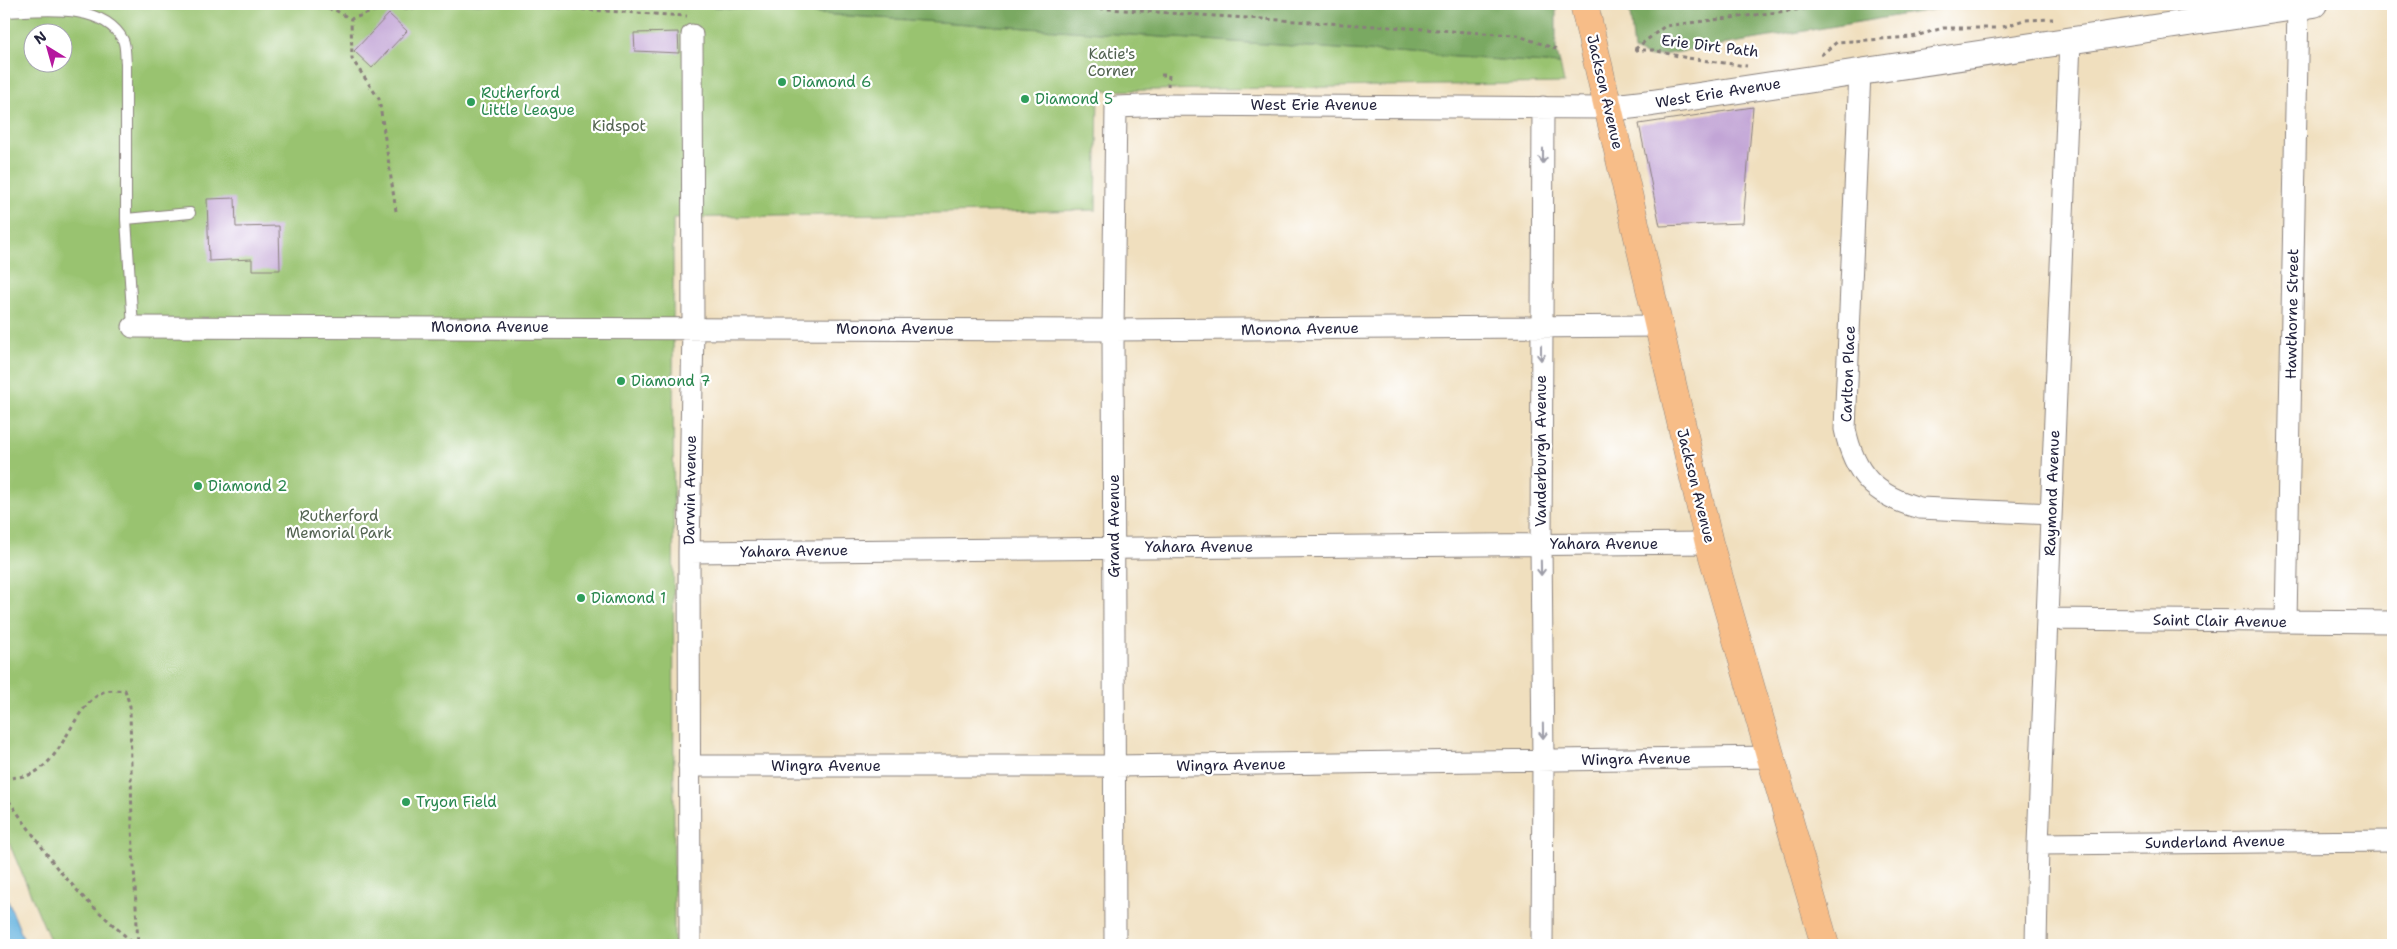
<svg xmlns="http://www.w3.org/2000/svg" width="2397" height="949" viewBox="0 0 2397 949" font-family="'Shantell Sans',sans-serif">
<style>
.green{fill:#99c370;stroke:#5e7256;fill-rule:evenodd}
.forest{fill:#7aa962;stroke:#4e664e}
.water{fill:#65b3df;stroke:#446a8d}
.building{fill:#c2a5d6}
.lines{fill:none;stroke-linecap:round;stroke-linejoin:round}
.service-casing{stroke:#89807c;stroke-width:12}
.minor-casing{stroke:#89807c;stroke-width:23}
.tertiary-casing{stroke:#89807c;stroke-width:28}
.primary-casing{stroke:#89807c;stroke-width:29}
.path{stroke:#89807c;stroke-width:3;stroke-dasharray:4 4;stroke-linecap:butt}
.service{stroke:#fff;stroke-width:10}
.minor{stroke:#fff;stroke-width:21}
.tertiary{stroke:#fff;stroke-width:26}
.primary{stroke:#f7bd88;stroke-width:28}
.oneway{stroke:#9c9ca7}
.leisure-dot{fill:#2e9e5b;stroke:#fff;stroke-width:2}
.labels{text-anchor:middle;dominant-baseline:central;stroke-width:4.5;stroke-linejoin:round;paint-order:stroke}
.street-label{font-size:15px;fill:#22223b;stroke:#fff}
.park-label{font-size:15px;fill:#526250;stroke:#fff}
.leisure-label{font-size:15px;fill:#27864d;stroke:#fff;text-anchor:start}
</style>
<rect width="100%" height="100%" fill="#fff"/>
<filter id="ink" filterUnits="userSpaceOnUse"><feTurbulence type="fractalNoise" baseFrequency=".02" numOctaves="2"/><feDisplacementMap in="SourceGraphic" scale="10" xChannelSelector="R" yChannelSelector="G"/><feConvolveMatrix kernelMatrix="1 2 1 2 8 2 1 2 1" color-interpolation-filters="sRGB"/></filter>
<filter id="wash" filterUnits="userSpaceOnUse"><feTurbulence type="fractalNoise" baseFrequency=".0096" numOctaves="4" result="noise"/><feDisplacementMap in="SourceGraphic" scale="20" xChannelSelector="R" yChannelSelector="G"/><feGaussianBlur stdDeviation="1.12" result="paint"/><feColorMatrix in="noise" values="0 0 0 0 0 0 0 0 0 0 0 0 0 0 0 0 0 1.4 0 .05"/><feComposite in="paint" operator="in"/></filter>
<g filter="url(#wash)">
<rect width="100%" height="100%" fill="#f0dfbe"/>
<path class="green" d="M4 4H673L1560 64 1564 83 1098 91 1096 210 673 218 674 945H52L4 831ZM32 32H62V62H32Z"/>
<path class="forest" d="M673 4H1506L1556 8V49L1560 64Z
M1629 4H1967L1650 57 1634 50Z"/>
<path class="water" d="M4 891 26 945H4Z"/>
<g id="blocks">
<path class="building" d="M389 14 407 31 372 68 354 51Z
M678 32 679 53 635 51 634 33Z
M1753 107 1743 223 1660 226 1639 124Z
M235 198 236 227 279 226 280 270H252V259L209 261 207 199Z"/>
</g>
</g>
<g filter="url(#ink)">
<use href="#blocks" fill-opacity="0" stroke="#89807c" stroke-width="1"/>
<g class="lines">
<defs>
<path id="service" d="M4 12C40 11 102 1 123 40 126 46 125 57 126 63V219L133 327
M126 219 190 213"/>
<path id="minor" d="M1860 71 1845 429C1854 474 1875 496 1920 508L2051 514
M133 327 1113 330 1657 326
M689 552 1709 543
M2047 619 2393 622
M2286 621 2298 6
M689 766H1115L1773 757
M2038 844 2393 841
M690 945 689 552 693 327 692 35
M1115 945 1113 330 1116 107 1168 105 1609 108
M1542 945 1543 761 1541 544 1543 107
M2036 945 2038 844 2070 41"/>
<path id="tertiary" d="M1609 108 1652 103 2314 4"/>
<path id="primary" d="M1584 4 1709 543 1825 945"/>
</defs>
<use href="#service" class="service-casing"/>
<use href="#minor" class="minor-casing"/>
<use href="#tertiary" class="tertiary-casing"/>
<use href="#primary" class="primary-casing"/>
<path class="path" d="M144 4H203
M288 4 335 10 351 19
M494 4 687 16
M1028 4 1516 35 1556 49
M2003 27 2024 20 2053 19
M1635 49 1665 26 1843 4
M1634 50H1653L1687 58 1747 66
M1821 55 1837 42 1912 37 1943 28H1997
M1161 75H1169L1168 86
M396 211 379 99 352 59 351 19 381 9 413 8 433 4
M4 779C13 777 26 777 34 773 67 754 71 709 103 692 108 689 119 691 125 690L130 706 132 828 138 945
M4 794 57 868 85 899 135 945"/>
<use href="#service" class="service"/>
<use href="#minor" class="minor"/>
<use href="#tertiary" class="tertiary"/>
<use href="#primary" class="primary"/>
</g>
<defs><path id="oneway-shaft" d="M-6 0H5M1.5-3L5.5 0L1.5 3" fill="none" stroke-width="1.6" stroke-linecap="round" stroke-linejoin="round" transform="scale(1.25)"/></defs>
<g class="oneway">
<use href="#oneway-shaft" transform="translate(1543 156) rotate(90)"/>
<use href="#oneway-shaft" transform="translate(1541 353) rotate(90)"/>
<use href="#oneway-shaft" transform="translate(1541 568) rotate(89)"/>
<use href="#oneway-shaft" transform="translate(1543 731) rotate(89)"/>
</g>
</g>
<g class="leisure-dot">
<circle cx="782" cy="82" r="5"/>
<circle cx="1025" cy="99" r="5"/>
<circle cx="471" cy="102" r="5"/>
<circle cx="621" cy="381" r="5"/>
<circle cx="198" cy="486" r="5"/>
<circle cx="581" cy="598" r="5"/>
<circle cx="406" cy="802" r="5"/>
</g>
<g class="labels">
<g class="street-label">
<text transform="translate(1710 46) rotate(7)">Erie Dirt Path</text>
<text transform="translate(1605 92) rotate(77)">Jackson Avenue</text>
<text transform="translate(1718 93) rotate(-9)">West Erie Avenue</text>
<text x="1314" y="105">West Erie Avenue</text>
<text transform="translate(2292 314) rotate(-89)">Hawthorne Street</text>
<text x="490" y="327">Monona Avenue</text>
<text x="895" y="329">Monona Avenue</text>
<text transform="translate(1300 329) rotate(-1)">Monona Avenue</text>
<text transform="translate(1848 374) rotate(-88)">Carlton Place</text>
<text transform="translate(1541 451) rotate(-90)">Vanderburgh Avenue</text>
<text transform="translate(1696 486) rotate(76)">Jackson Avenue</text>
<text transform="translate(690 490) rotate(-89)">Darwin Avenue</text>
<text transform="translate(2052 493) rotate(-88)">Raymond Avenue</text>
<text transform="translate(1114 526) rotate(-90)">Grand Avenue</text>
<text x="1604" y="544">Yahara Avenue</text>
<text x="1199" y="547">Yahara Avenue</text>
<text transform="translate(794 551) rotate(-1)">Yahara Avenue</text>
<text transform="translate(2220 621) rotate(1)">Saint Clair Avenue</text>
<text transform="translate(1636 759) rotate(-1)">Wingra Avenue</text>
<text transform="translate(1231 765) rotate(-1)">Wingra Avenue</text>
<text x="826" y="766">Wingra Avenue</text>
<text transform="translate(2215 842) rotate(-1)">Sunderland Avenue</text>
</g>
<g class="park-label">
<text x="1112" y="54">Katie's<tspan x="1112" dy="17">Corner</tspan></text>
<text x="619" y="126">Kidspot</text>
<text x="339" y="516">Rutherford<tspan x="339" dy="17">Memorial Park</tspan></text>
</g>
<g class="leisure-label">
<text x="792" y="82">Diamond 6</text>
<text x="481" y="93">Rutherford<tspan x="481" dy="17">Little League</tspan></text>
<text x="1035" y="99">Diamond 5</text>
<text x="631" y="381">Diamond 7</text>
<text x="208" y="486">Diamond 2</text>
<text x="591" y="598">Diamond 1</text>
<text x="416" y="802">Tryon Field</text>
</g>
</g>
<rect width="2397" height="949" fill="none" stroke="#fff" stroke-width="20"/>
<g transform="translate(48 48) rotate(323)"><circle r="24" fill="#ffffff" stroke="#a7a7b1"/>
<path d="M0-4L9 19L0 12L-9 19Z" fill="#b5179e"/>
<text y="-8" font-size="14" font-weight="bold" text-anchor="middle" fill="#22223b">N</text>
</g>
</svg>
